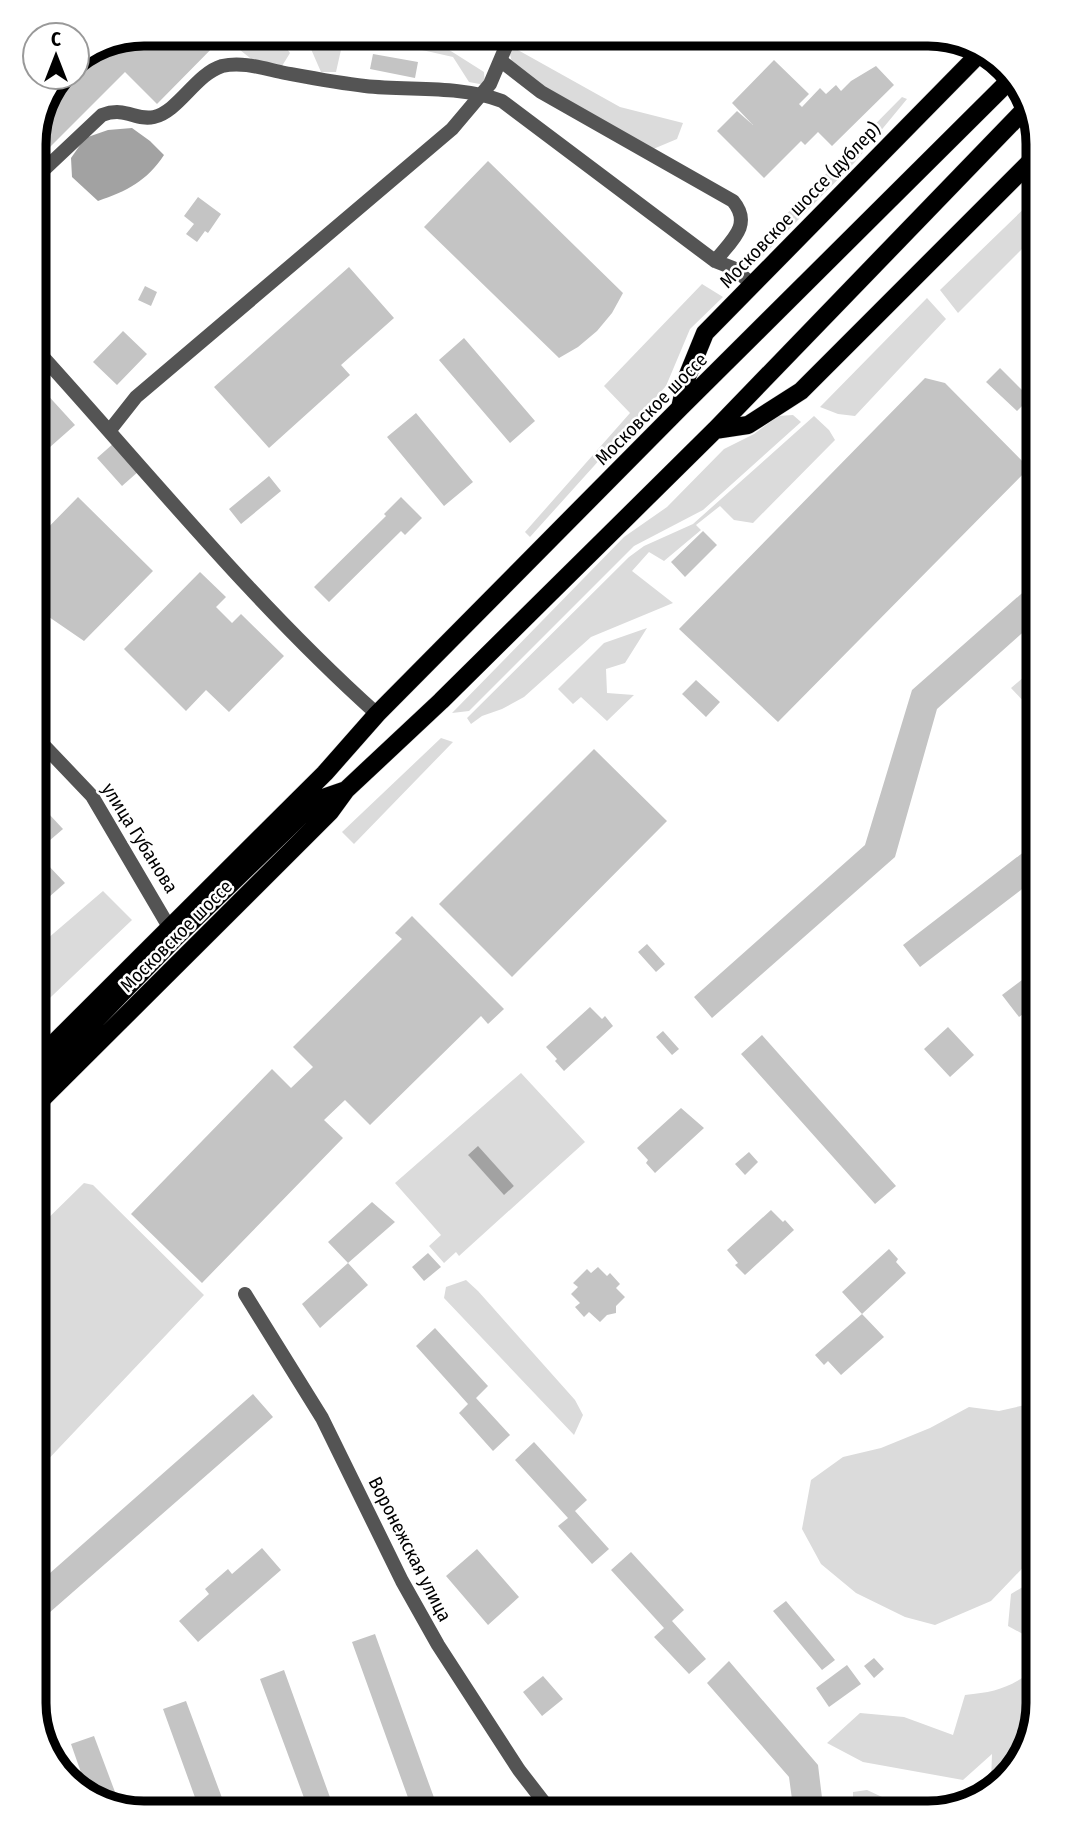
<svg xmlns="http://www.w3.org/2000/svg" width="1071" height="1847" viewBox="0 0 1071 1847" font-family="'Fira Sans Condensed',sans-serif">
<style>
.green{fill:#dbdbdb;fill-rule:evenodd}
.water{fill:#a2a2a2}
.building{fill:#c4c4c4}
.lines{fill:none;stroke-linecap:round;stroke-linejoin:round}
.primary-casing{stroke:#dbdbdb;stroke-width:19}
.minor{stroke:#545454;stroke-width:14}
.primary{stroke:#000;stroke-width:18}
.labels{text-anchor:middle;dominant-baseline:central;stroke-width:5;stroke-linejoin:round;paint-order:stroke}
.street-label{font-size:19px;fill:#000;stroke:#fff}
.rim{fill:none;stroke:#000;stroke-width:9}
</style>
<rect width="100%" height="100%" fill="#fff"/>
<path class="green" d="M227 33H281L282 42 290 53 282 66 264 69 235 46 225 35Z
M304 33H383L435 41 484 72 485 85 469 82 453 57 391 43 343 41 336 72H321Z
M507 44 620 107 683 123 677 139 646 152 555 100 512 62Z
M902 97 907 99 855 162 743 276 733 268Z
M1038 195V233L958 313 940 290Z
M702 284 723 297 690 329 666 386 530 537 525 532 630 413 604 386Z
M927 298 946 319 855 416 838 414 820 407Z
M793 415 801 422 703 510 634 546 469 711 452 713 624 537 667 507 724 449 754 434 778 416Z
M814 416 829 430 835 440 753 523 734 520 720 506 696 525 701 530 664 561 649 552 632 571 673 603 591 637 524 697 502 709 482 716 471 724 467 718 629 557 644 546 693 524Z
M647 628 625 663 606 669 607 693 634 695 607 721 581 697 573 704 558 689 604 643Z
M1038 665V717L1011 688Z
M441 738 453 742 354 844 342 832Z
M103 891 132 920 33 1014V951Z
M521 1073 585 1142 459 1256 456 1252 444 1263 429 1246 441 1235 395 1183ZM478 1147 514 1186 504 1194 469 1156Z
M84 1183 93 1185 204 1295 40 1468H33V1233Z
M466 1280 478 1291 575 1400 583 1415 574 1435 444 1298 446 1287Z
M1038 1375V1552L991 1601 935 1625 905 1617 856 1593 821 1564 802 1529 811 1480 843 1457 881 1448 930 1428 969 1407 999 1411 1034 1403Z
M1038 1578V1630L1032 1639 1008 1626 1011 1594Z
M1038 1666V1704L1019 1764 996 1785 991 1782 992 1754 963 1780 863 1762 827 1743 860 1713 904 1717 953 1735 965 1695C997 1692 1013 1687 1038 1666Z
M867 1790 919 1814H853V1792Z"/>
<path class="water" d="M132 128 150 141 164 155C147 181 127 191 98 201L72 177 71 158 85 138 108 130Z
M478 1146 514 1186 504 1195 468 1155Z"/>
<path class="building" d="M143 33H227L157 104 125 72 33 164V137L61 77H77V61Z
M373 54 418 62 415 78 370 69Z
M774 60 809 94 799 104 802 107 820 88 826 94 836 85 841 91 851 81 876 66 894 85 832 146 818 132 805 145 801 141 764 178 717 131 737 111 753 125 732 103Z
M488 161 623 293 612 313 597 331 578 347 559 358 424 227Z
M198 197 221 214 208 233 205 231 197 242 186 234 194 224 184 216Z
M349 267 394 318 341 365 350 375 269 448 214 387Z
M145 286 157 292 151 306 138 300Z
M123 331 147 354 117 385 93 362Z
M464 338 535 421 510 443 439 360Z
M1000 368 1030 398 1017 411 986 382Z
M925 378 945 383 1029 468 778 722 679 629Z
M33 379 75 425 33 462Z
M416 413 473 482 444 506 387 437Z
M114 443 139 471 122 486 97 458Z
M269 476 281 491 241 524 229 509Z
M78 497 153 571 84 641 33 606V543Z
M401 497 422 518 405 535 401 531 329 602 314 587 386 516 384 514Z
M703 531 717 545 685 577 671 562Z
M200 572 226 597 216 607 232 623 241 614 284 656 229 712 206 690 186 711 124 649Z
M1038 579V619L937 709 895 857 712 1018 694 997 865 845 912 690Z
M696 680 720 702 706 717 682 694Z
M594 749 667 821 512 977 439 904Z
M33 797 63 829 42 847 33 838Z
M1034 844 1038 850V877L920 967 903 945Z
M46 863 65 883 33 911V874Z
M412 916 504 1009 488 1024 481 1016 370 1125 345 1100 324 1120 343 1138 202 1283 131 1214 272 1069 291 1088 313 1067 293 1047 402 939 395 933Z
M647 944 665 964 656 972 638 952Z
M1038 968V1003L1019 1017 1002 995Z
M590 1007 602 1019 605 1016 613 1026 564 1071 555 1061 557 1059 546 1047Z
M948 1027 974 1055 950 1077 924 1049Z
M663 1031 679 1049 672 1055 656 1037Z
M762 1035 896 1186 875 1204 741 1054Z
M681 1108 704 1128 655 1173 646 1163 648 1160 637 1148Z
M749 1152 758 1162 745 1175 735 1164Z
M372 1202 395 1222 348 1263 368 1285 320 1328 302 1304 348 1263 328 1242Z
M771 1210 783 1222 785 1220 794 1230 745 1275 735 1265 738 1263 727 1250Z
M889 1249 898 1259 896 1262 906 1273 862 1314 842 1292Z
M428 1253 441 1267 424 1281 412 1267Z
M598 1267 607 1276 610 1273 620 1284 616 1288 625 1297 616 1306V1313L607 1315 600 1322 589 1312 584 1317 575 1307 580 1303 571 1294 578 1287 573 1283 587 1269 591 1273Z
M862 1314 884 1337 841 1375 828 1361 824 1365 815 1355Z
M435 1328 488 1386 476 1398 510 1435 493 1451 459 1413 468 1404 416 1346Z
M253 1394 273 1417 33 1627V1588Z
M534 1442 587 1500 575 1511 609 1549 592 1564 558 1526 568 1518 515 1460Z
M262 1548 281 1570 198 1642 179 1621 209 1594 205 1589 228 1569 232 1574Z
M477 1549 519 1597 488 1625 446 1576Z
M631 1552 684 1610 672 1621 706 1659 689 1674 654 1637 664 1628 611 1570Z
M786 1601 835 1660 822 1670 773 1611Z
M375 1634 429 1784 440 1814H414L406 1792 352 1642Z
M874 1658 884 1669 874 1678 864 1666Z
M729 1661 818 1765 824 1814H794L789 1777 707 1683Z
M847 1665 861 1684 829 1707 816 1688Z
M284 1670 336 1814H310L260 1679Z
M543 1676 563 1699 542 1716 523 1692Z
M186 1701 228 1814H201L163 1709Z
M94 1736 121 1808 90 1798 71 1744Z
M693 1802 703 1814H680Z"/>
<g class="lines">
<defs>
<path id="primary" d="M680 408 687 377 705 333 983 50
M715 430 748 425 801 391 1038 154
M33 1064 325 773 377 714 680 408 1012 78
M33 1085 176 937 317 800 346 790
M33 1108 330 812 346 790 441 701 715 430 1029 105"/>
</defs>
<use href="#primary" class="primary-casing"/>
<path class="minor" d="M501 61 541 92 733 201C753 225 731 241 715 261
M33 180 102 115C126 106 135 121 154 117 178 112 196 74 222 66 243 61 265 69 285 73 312 78 338 83 365 86 410 91 460 85 502 101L715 261 733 268 752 284
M33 346C146 470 252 602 377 714
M110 430 136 397 452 129 490 84 507 44 517 33
M33 734 92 796 169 927
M245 1294 322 1418 402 1581 438 1645 519 1770 553 1814"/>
<use href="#primary" class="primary"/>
</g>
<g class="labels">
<g class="street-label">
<text transform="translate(800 205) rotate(-46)">Московское шоссе (дублер)</text>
<text transform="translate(651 409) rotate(-45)">Московское шоссе</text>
<text transform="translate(140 838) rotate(58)">улица Губанова</text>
<text transform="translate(176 936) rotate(-45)">Московское шоссе</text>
<text transform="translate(410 1549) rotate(63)">Воронежская улица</text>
</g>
</g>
<path d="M0 0H1071V1847H0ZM144 46H928A98 98 0 0 1 1026 144V1703A98 98 0 0 1 928 1801H144A98 98 0 0 1 46 1703V144A98 98 0 0 1 144 46Z" fill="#fff" fill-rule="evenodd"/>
<path class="rim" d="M144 46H928A98 98 0 0 1 1026 144V1703A98 98 0 0 1 928 1801H144A98 98 0 0 1 46 1703V144A98 98 0 0 1 144 46Z"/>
<g transform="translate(56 56)"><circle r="33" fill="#ffffff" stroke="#999999" stroke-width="2"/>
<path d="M0-5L12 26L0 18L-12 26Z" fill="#000000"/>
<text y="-10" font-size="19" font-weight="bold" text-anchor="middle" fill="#000000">С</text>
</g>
</svg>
